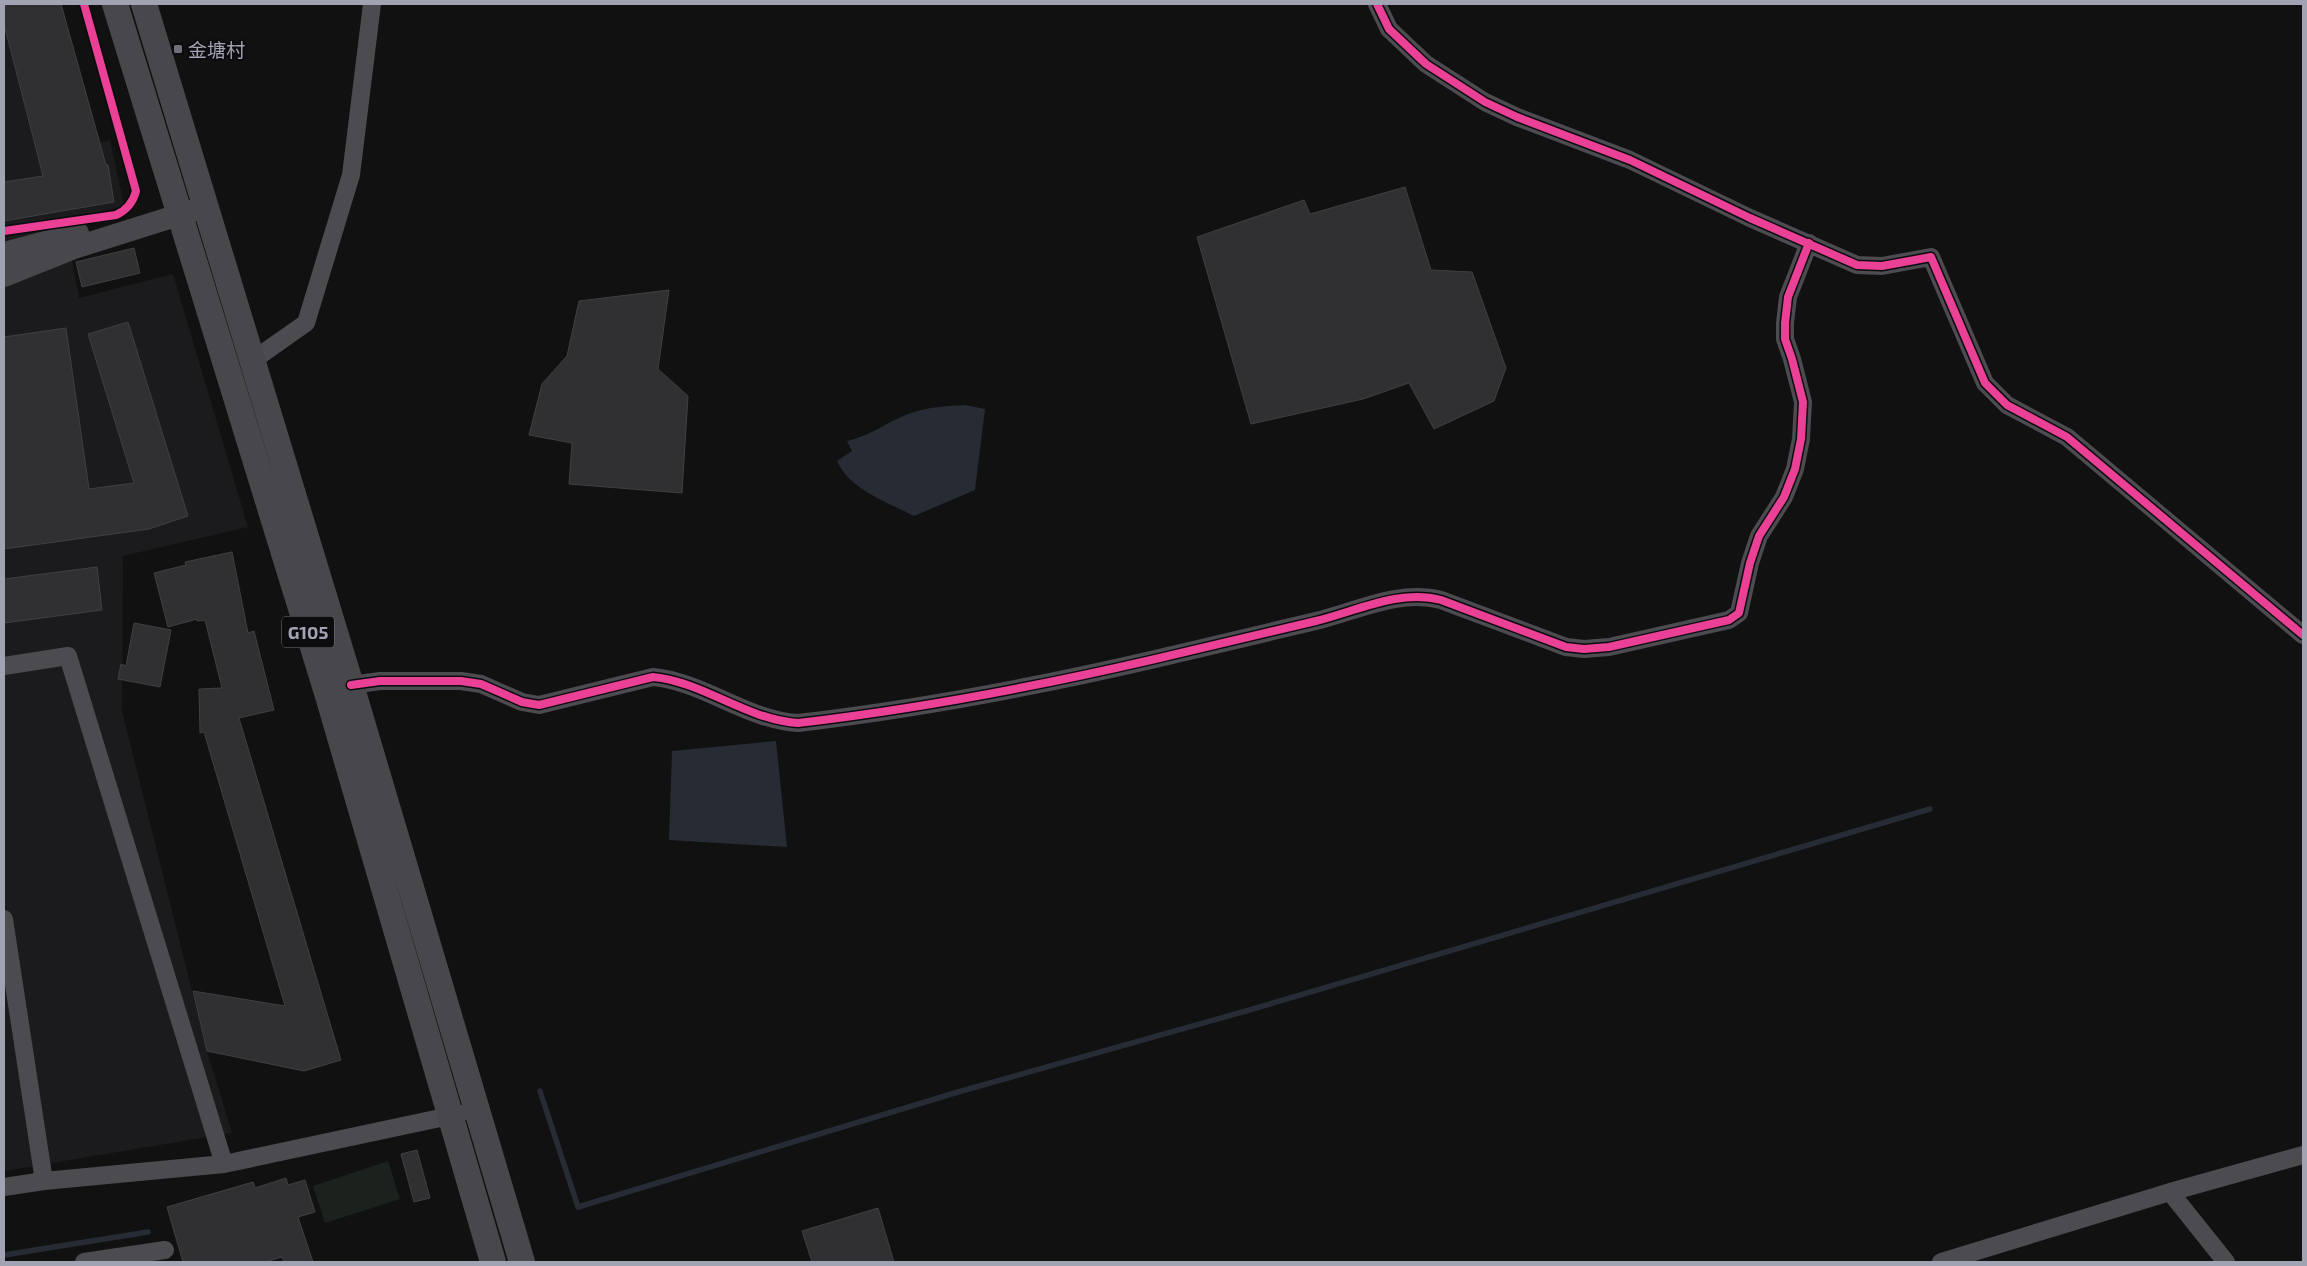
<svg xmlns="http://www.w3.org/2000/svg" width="2307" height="1266" viewBox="0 0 2307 1266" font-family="'Exo 2','Noto Sans SC',sans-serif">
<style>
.built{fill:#1b1b1d}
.green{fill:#1b211d}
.water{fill:#272b34}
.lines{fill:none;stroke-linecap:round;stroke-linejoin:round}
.stream{stroke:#272b34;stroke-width:5.5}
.building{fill:#303032;stroke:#404044}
.minor{stroke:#4b4b50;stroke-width:18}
.major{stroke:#48484c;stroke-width:22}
.highway{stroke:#48474b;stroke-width:26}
.cycleway-casing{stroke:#0c0b0d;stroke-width:11}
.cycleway{stroke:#ea4096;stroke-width:8}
.poi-dot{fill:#6f707a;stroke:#0c0b0d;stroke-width:2}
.labels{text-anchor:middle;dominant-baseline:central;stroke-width:4;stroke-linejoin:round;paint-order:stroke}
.shield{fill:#0c0b0d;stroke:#757580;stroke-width:1}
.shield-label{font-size:18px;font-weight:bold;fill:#a2a3b2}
.poi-label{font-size:19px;fill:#a2a3b2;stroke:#0c0b0d;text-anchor:start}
</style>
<rect width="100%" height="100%" fill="#111"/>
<path class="built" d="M4 24 38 159 110 140 124 205 65 223 79 298 173 274 248 527 123 556 122 711 207 1051 232 1133 4 1171Z"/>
<path class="green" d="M388 1161 400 1199 325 1223 313 1186Z"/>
<path class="water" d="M965 405 985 409 975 490 914 516C887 502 850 490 837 461L852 451 847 441C873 435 888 421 911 413 929 407 946 406 965 405Z
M776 741 787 847 669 840 672 751Z"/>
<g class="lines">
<path class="stream" d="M540 1091 578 1207 958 1092 1253 1009 1930 809
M4 1255 148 1232"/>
</g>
<path class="building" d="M4 4H61L106 165H108L114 202 4 221V182L43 176 4 24Z
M1405 187 1431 270 1472 272 1506 368 1494 401 1434 429 1409 383 1363 399 1251 424 1197 237 1304 200 1310 214Z
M134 248 140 273 82 287 76 262Z
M669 290 658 369 688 396 682 493 569 484 572 443 529 435 542 384 567 356 579 301Z
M128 322 188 516 149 529 4 549V337L66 328 89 489 134 483 88 334Z
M232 552 248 633 254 631 274 710 239 718 341 1060 304 1071 207 1051 193 991 285 1006 204 732 200 733 199 689 222 688 205 620 197 621V619L168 627 154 573 186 565 185 562Z
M97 567 102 610 4 623V579Z
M134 623 171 630 160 687 118 679 121 664 126 666Z
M417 1150 430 1198 414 1202 401 1154Z
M286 1178 288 1185 305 1180 315 1212 298 1217 313 1262H284L282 1257 265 1262H183L167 1207 253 1182 255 1188Z
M878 1208 894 1262H812L802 1231Z"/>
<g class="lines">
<path class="minor" d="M1377 4 1389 29 1426 64 1485 102 1517 117 1630 160 1750 218 1857 265 1882 266 1931 257 1985 383 2007 405 2067 437 2303 635
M252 361 306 323 351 175 372 4
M4 666 68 656 224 1164
M351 685 380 681H461L481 684 522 702 539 705 653 677C704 682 747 720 798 723 917 709 1034 687 1151 660 1206 647 1261 634 1316 621 1357 611 1399 589 1441 600L1566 647 1584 649 1609 647 1729 620 1739 613 1750 563 1759 536 1784 497 1795 469 1801 439 1803 402 1792 359 1785 339V323L1788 297 1809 243
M4 919 44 1181
M4 1187 44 1181 224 1164 459 1114
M2170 1192 2226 1262
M84 1262 165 1250
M1941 1262 2170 1192 2303 1155"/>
<path class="major" d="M4 253 78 233
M4 276 74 248 204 207"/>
<path class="highway" d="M115 4 328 696 493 1262
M144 4 351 685 522 1262"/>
<defs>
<path id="cycleway" d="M1377 4 1389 29 1426 64 1485 102 1517 117 1630 160 1750 218 1857 265 1882 266 1931 257 1985 383 2007 405 2067 437 2303 635
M4 231 116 215C127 210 133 203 136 191L84 4
M351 685 380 681H461L481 684 522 702 539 705 653 677C704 682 747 720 798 723 917 709 1034 687 1151 660 1206 647 1261 634 1316 621 1357 611 1399 589 1441 600L1566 647 1584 649 1609 647 1729 620 1739 613 1750 563 1759 536 1784 497 1795 469 1801 439 1803 402 1792 359 1785 339V323L1788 297 1809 243"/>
</defs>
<use href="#cycleway" class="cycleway-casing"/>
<use href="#cycleway" class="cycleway"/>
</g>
<rect class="poi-dot" x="173" y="44" width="10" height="10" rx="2.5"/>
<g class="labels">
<rect class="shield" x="282" y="616.5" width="52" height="31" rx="4"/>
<g class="shield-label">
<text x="308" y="632">G105</text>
</g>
<g class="poi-label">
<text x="188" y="49">金塘村</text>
</g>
</g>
<rect width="2307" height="1266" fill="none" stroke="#a2a3b2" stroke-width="10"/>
</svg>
